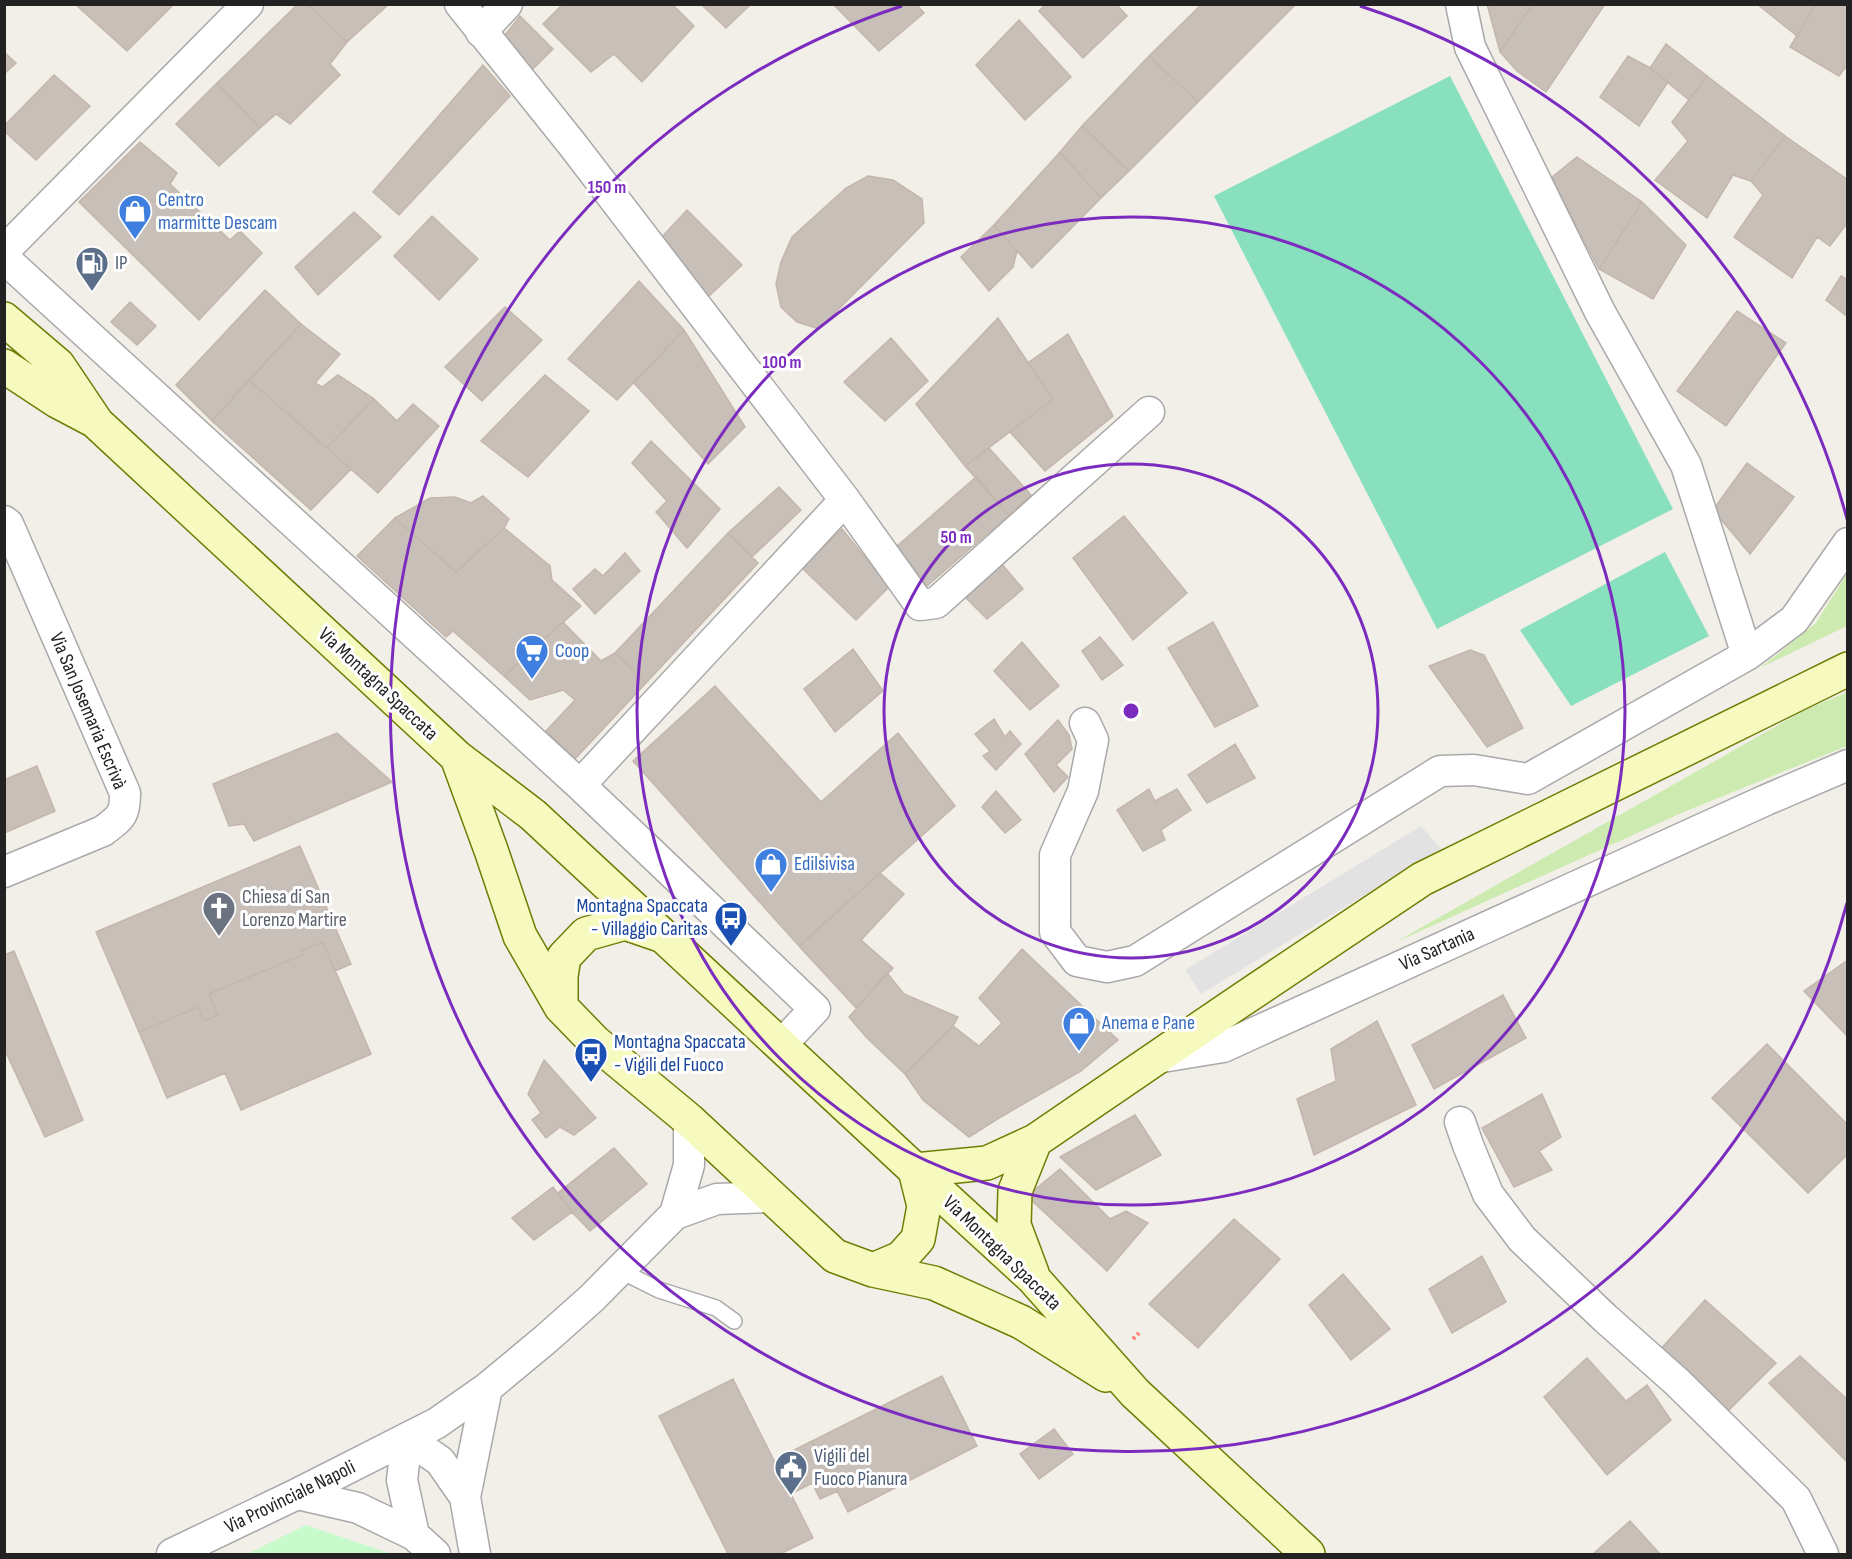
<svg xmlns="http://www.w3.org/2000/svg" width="1852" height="1559" viewBox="0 0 1852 1559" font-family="'Sofia Sans Condensed',sans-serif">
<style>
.grass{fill:#cdebb0}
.park{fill:#c8facc}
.pitch{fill:#88e0be}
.parking{fill:#e2e2e2}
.building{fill:#c7bfb8;stroke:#c4b6ab;stroke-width:1.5}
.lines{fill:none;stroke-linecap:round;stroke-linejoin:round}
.lane-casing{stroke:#a9a9a9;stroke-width:18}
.street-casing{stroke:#a9a9a9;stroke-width:33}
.secondary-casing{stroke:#707d05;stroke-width:36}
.path{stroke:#fa8072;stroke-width:4;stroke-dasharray:3 3;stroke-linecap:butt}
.lane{stroke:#fff;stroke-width:15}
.street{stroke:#fff;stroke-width:30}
.secondary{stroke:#f7fabf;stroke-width:33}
.ring{fill:none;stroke:#7b2cbf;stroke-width:3}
.labels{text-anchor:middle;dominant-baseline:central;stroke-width:6;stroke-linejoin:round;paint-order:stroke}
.shop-label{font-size:20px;fill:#366cbe;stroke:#fff;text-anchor:start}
.service-label{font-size:20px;fill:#4e5e75;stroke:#fff;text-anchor:start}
.street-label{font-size:20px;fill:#222;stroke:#fff}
.worship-label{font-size:20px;fill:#5b616d;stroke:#fff;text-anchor:start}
.transit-label{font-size:20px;fill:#164399;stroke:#fff;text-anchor:end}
.centre{fill:#7b2cbf;stroke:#fff;stroke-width:3}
.ring-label{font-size:18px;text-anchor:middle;font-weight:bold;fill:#7b2cbf;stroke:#fff;stroke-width:6;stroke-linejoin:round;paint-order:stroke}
</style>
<rect width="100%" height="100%" fill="#f2efe9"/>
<path class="grass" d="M1847 573V626L1760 668 1816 623Z
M1847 692V746L1686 811 1394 943 1803 711Z"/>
<path class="park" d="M306 1525 392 1554H247Z"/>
<path class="pitch" d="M1450 76 1673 509 1437 629 1214 196Z
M1665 552 1709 636 1571 706 1520 630Z"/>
<path class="parking" d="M1421 826 1441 849 1201 994 1185 970Z"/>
<path class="building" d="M75 4H174L127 51Z
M298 4H307L347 42 330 64 340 75 290 124 276 114 260 128 217 83Z
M307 4H389L347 42Z
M563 4H672L694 26 642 82 614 54 591 72 543 24Z
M701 4H751L726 28Z
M833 4H916L924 13 879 51Z
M1046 4H1116L1127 16 1083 58 1039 11Z
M1202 4H1296L1198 102 1149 56Z
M1487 4H1533L1500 52Z
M1533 4H1605L1546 92 1517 71 1500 52Z
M1757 4H1816L1797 36Z
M1816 4H1848V64L1839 76 1790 47Z
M520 16 553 49 530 72 501 40Z
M1019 20 1071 77 1025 120 976 65Z
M1666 44 1707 76 1689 100 1650 68Z
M4 52 16 63 4 74Z
M1149 56 1198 102 1129 171 1082 126Z
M1628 56 1650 68 1668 82 1639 126 1600 97Z
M483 65 510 96 399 215 373 192Z
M54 75 90 106 36 160 4 131V126Z
M1707 76 1785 136 1751 181 1733 175 1707 218 1655 180 1688 141 1672 122Z
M217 83 260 128 219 166 176 124Z
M1082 126 1129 171 1101 198 1060 152Z
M1785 136 1848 180V222L1830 246 1817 237 1792 278 1734 237 1763 195 1751 181Z
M140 142 177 173 170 184 230 240 240 231 262 253 199 320 79 202Z
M1060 152 1101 198 1032 268 994 225Z
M1577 157 1642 202 1599 269 1551 178Z
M868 176 893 180 922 199 924 223 819 329 797 322 781 307 776 284 781 262 792 237 846 188Z
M1642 202 1686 245 1653 299 1599 269Z
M687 210 742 265 707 298 658 241Z
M354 212 381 237 318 295 295 267Z
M432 216 478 259 439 300 394 256Z
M994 225 1017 251 1013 267 989 291 961 257Z
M1841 276 1848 280V317L1826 300Z
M639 281 684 330 617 400 568 359Z
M265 290 301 324 212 421 176 385Z
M130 302 156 326 137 345 111 322Z
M505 307 542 340 482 401 445 367Z
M1737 311 1786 343 1726 426 1677 391Z
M998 318 1053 399 965 466 916 404Z
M301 324 340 354 315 383 322 387 338 375 374 399 327 448 249 380Z
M684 330 745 427 708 464 634 383Z
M1068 334 1113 416 1045 471 1010 432 1053 399 1028 363Z
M891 338 928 381 885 421 844 382Z
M545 375 589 411 528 477 481 441Z
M249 380 351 469 311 510 212 421Z
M374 399 397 421 413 404 439 426 378 493 327 448Z
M651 441 720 509 687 548 656 512 667 501 632 463Z
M989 448 1031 495 1009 515 965 466Z
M1747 463 1794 497 1750 554 1713 510Z
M976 477 1009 515 927 586 897 546Z
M779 487 801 510 752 557 728 533Z
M483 496 509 519 504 528 456 572 395 518 430 498 455 497 471 503Z
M1124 516 1187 593 1133 640 1073 558Z
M395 518 456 572 504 528 550 566 552 580 581 606 504 676 453 631 446 637 357 556Z
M842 529 889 587 856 620 802 568Z
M728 533 758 563 646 683 615 653Z
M625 553 640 571 595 614 573 589 595 569 603 576Z
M1001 563 1023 589 987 619 964 596Z
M563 622 601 661 615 653 646 683 575 759 546 731 575 700 563 690 530 700 504 676Z
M1213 622 1258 706 1215 727 1168 648Z
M1100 637 1123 665 1102 680 1082 651Z
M1022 642 1059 686 1030 710 994 671Z
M853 649 883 691 835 732 804 689Z
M1470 650 1484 655 1523 728 1487 747 1429 666Z
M715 686 821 802 898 733 955 806 799 946 633 761Z
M994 719 1005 737 1010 731 1021 744 996 770 983 756 990 751 975 734Z
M1058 720 1069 735 1072 749 1056 765 1068 777 1054 792 1025 754Z
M337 733 392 782 254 841 244 824 229 826 213 784Z
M1235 744 1255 778 1207 803 1188 775Z
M37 766 55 811 4 833V780Z
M1149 789 1155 801 1177 789 1191 810 1161 830 1165 840 1143 851 1117 810Z
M996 791 1021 820 1005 833 982 807Z
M300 846 351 964 335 971 323 942 301 951 302 955 209 994 218 1015 203 1021 198 1007 139 1032 96 932Z
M880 873 904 894 861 940 893 968 856 1008 799 946Z
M323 942 371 1054 241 1110 225 1073 167 1098 139 1032 198 1007 203 1021 218 1015 209 994 302 955 301 951Z
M1022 949 1118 1040 1081 1071 999 1118 969 1137 923 1100 905 1074 953 1026 979 1046 1002 1023 979 998Z
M14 951 83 1120 45 1137 4 1048V955Z
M1848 960V1037L1804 991Z
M887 973 904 994 958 1017 953 1026 905 1074 866 1037 849 1017Z
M1503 995 1526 1038 1434 1089 1412 1045Z
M1377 1021 1416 1105 1314 1155 1297 1099 1336 1081 1331 1049Z
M1767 1044 1848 1125V1154L1808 1193 1712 1098Z
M544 1060 596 1118 574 1135 560 1127 546 1138 532 1120 541 1113 528 1094Z
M1542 1094 1561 1137 1539 1151 1552 1170 1514 1187 1482 1128Z
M1135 1115 1161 1155 1096 1190 1060 1157Z
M614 1148 647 1184 590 1231 572 1212 558 1193Z
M1060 1169 1110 1219 1126 1211 1148 1223 1107 1271 1027 1196Z
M553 1187 572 1212 534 1240 512 1218Z
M1234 1219 1280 1259 1198 1348 1149 1304Z
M1482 1256 1506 1302 1452 1333 1429 1289Z
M1343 1274 1390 1329 1351 1360 1309 1305Z
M1705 1300 1776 1363 1727 1412 1658 1352Z
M1800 1356 1848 1400V1463L1769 1383Z
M1587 1358 1626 1401 1647 1385 1671 1420 1607 1475 1544 1397Z
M942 1376 977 1446 848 1512 812 1441Z
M733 1379 813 1538 780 1554H728L659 1416Z
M1054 1429 1073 1454 1039 1479 1020 1454Z
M812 1441 838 1491 820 1499 812 1483 791 1494 782 1477 798 1469 790 1452Z
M1630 1521 1660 1554H1593Z"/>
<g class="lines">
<defs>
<path id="lane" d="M619 1270 659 1290 716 1308 734 1321"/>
<path id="street" d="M460 4 572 144 845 500 920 605 936 603 1149 412
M1461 4 1470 47 1600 312 1686 465 1747 655
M481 32 507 4
M4 251 248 4
M4 258 580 785 815 1009 781 1045
M4 521 8 524 125 793C125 816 121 817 103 831L4 872
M1085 723 1093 740 1083 791 1055 855V932L1077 961 1107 967 1135 961 1440 771 1474 770 1528 779 1747 655 1794 620 1848 543
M580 785 845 500
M1156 1058 1223 1047 1766 800 1848 765
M1460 1122 1468 1145 1488 1194 1522 1239 1605 1318 1677 1382 1796 1499 1823 1554
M675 1214 689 1165V1120
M407 1438 402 1480 414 1535
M407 1438 440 1461 465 1497
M297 1494 358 1508 414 1535 435 1554
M172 1554 297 1494 437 1423 487 1388 546 1339 592 1298 675 1214 717 1199 772 1197
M475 1554 465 1497 487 1388"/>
<path id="secondary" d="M4 319 58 365 97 423 457 757 533 815 915 1170 1033 1278 1135 1393 1308 1554
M4 366 57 401 93 420
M457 757 491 850 520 936 561 1007 595 1042 689 1120 835 1256 873 1270 934 1283 1021 1322 1106 1375
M561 1007V976L564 957 586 934 625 923 660 935
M915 1170 987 1163 1035 1141 1237 1003 1422 879 1848 669
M873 1270 901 1258 918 1239 924 1206 915 1170
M1032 1273 1014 1225 1015 1191 1035 1141"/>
</defs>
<use href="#lane" class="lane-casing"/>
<use href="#street" class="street-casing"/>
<use href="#secondary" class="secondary-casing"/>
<path class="path" d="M1133 1339 1139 1333"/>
<use href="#lane" class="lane"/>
<use href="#street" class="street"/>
<use href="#secondary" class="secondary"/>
</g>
<g class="ring">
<circle cx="1131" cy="711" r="247"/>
<circle cx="1131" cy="711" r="494"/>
<path d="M1847 903A741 741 0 1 1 902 6M1360 6A741 741 0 0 1 1847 519"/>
</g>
<defs>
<symbol id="shop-pin" viewBox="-11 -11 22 30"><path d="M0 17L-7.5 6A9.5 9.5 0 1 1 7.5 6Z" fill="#3f7fe0" stroke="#fff"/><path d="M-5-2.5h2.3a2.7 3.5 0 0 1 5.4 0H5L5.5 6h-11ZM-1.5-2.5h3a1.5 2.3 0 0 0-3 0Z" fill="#fff"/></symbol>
<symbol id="fuel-pin" viewBox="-11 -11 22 30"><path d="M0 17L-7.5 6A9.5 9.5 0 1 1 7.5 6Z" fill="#5c6f8a" stroke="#fff"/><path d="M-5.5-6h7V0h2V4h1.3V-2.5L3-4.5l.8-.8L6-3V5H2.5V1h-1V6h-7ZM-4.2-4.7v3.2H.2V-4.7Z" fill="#fff"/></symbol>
<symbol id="supermarket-pin" viewBox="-11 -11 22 30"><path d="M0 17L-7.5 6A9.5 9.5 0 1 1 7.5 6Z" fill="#3f7fe0" stroke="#fff"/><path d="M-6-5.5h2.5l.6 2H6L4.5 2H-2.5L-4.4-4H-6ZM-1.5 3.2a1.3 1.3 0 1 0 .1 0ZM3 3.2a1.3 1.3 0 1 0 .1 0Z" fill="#fff"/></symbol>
<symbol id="church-pin" viewBox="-11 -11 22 30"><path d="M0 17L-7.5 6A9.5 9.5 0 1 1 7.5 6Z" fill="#6b7280" stroke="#fff"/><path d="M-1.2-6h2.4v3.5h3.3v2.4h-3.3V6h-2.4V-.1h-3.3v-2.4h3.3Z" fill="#fff"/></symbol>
<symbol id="bus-pin" viewBox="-11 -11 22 30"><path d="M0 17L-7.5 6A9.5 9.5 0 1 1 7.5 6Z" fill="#1a4fb4" stroke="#fff"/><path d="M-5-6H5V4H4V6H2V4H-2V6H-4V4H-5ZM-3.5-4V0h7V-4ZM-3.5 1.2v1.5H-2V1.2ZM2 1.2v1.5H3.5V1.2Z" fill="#fff"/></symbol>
<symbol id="civic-pin" viewBox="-11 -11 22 30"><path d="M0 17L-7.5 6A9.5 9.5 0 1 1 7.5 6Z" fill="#5c6f8a" stroke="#fff"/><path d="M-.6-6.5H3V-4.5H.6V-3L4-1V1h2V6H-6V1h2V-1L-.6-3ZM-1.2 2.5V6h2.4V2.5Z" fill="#fff"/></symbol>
</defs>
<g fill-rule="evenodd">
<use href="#shop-pin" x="116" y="192" width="38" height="52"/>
<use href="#fuel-pin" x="73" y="244" width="38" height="52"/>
<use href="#supermarket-pin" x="513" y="632" width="38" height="52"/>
<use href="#shop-pin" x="752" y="845" width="38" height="52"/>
<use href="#church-pin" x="200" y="889" width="38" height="52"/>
<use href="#bus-pin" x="712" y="899" width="38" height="52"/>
<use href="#shop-pin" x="1060" y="1004" width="38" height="52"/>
<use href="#bus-pin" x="572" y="1035" width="38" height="52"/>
<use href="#civic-pin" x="772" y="1448" width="38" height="52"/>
</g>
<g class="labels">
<g class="shop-label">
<text x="158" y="200">Centro<tspan x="158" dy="23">marmitte Descam</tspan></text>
<text x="555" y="651">Coop</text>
<text x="794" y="864">Edilsivisa</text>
<text x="1102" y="1023">Anema e Pane</text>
</g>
<g class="service-label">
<text x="115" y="263">IP</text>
<text x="814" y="1456">Vigili del<tspan x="814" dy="23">Fuoco Pianura</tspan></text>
</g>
<g class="street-label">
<text transform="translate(378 684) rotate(43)">Via Montagna Spaccata</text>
<text transform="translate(88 711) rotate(67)">Via San Josemaria Escrivà</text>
<text transform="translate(1437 949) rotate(-24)">Via Sartania</text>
<text transform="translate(1002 1253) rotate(44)">Via Montagna Spaccata</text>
<text transform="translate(290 1497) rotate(-26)">Via Provinciale Napoli</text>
</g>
<g class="worship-label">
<text x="242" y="897">Chiesa di San<tspan x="242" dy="23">Lorenzo Martire</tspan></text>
</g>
<g class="transit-label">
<text x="708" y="906">Montagna Spaccata<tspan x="708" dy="23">- Villaggio Caritas</tspan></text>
<text x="614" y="1042" text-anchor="start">Montagna Spaccata<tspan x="614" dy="23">- Vigili del Fuoco</tspan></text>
</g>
</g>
<circle cx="1131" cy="711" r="9" class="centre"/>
<g class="ring-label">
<text x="607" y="193">150 m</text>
<text x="782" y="368">100 m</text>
<text x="956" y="543">50 m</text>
</g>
<rect width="1852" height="1559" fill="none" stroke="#222222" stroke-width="12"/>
</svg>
